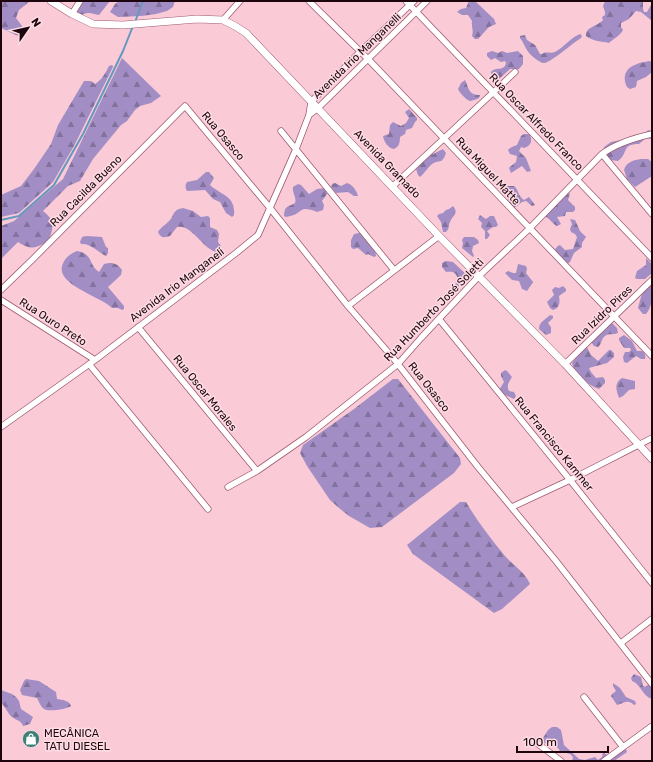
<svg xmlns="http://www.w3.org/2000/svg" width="653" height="762" viewBox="0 0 653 762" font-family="Rubik,sans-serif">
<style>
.forest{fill:url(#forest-firs)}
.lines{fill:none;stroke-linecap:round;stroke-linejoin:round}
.stream{stroke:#6398bf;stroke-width:2}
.street-casing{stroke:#9e5a6f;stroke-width:7}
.secondary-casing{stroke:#9e5a6f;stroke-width:8}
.street{stroke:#fff;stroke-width:5.5}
.secondary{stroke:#fff;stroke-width:7}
.labels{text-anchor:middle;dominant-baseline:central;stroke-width:3;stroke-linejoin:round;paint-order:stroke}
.street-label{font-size:11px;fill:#1d050d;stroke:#fddce4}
.poi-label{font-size:11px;fill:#1d050d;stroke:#fddce4;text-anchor:start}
</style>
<defs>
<pattern id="forest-firs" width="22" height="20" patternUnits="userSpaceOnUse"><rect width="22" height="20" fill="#a28ec4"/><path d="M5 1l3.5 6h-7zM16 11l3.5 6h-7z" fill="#83729e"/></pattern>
</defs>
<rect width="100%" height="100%" fill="#facad7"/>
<path class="forest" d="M1 1H30L19 10 16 18 22 26 26 34 24 36C16 37 9 31 1 28Z
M83 1H110L99 15C92 14 89 11 82 15L78 14 77 12Z
M119 1H175L173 7 167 11 156 14 141 16 118 17 110 12 115 4Z
M469 1 476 2 494 19 496 24 489 27 478 39H475L472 36C474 30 471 26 472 21L468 15H462L457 12 461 9 466 8Z
M605 1H643V9L644 12H647L652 3V21L641 12 636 11 629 19 621 23V27L623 30C621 35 613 39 609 43 601 41 594 42 586 36 585 27 598 26 603 20L602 17 605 15V12L603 6Z
M580 34 582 36 581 38C574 42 548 65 543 63 539 62 533 57 530 54 526 50 524 43 520 38V36L525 35 527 40 535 45 540 54H542C546 51 550 54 555 52 564 47 570 38 580 34Z
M492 51 498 53 502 51 507 53 518 51 523 56V64L519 69H510L499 79 495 80 492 78 491 72C496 66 504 72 506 63L505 61 501 62 495 58 491 60 487 56V53Z
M122 58 161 96 151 103 140 106 135 110 127 121 121 125 93 159 80 181 68 186 43 211C56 221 53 227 49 241 35 248 32 251 18 242L1 259V226L14 221 63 179Z
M650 61 652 62V72L646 77 637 81 636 87 630 89 627 87C622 77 625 68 637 64 641 62 646 62 650 61Z
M112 65 113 67 112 69 74 146 53 182 19 213 1 217V195L21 186 34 169 51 144 58 125 84 81H91L95 84C102 80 106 72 109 66Z
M465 80C469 88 468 95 480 95L479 98C477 99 471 101 470 101 466 100 459 92 458 89L461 83Z
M409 109 417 118V120L415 122 412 128 406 130 405 134 400 137C400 142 399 147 394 149 388 148 384 142 383 136L389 134 390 125 393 122 401 126 406 123 409 118 405 112Z
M648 130 652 131V139L646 138 639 144C621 144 629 153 618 161L610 160 603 151 604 147 611 142 644 135Z
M524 134H528L530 135C533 142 530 146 524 148L521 147 519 151 526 158 531 171 527 172 522 166 511 173 509 168 511 166 516 162 517 156 510 154 508 150 510 148 517 145 521 136Z
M443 149 446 153C442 165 440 159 432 164 427 168 425 173 420 177L418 175 416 169 430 155 433 154Z
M641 159H648L652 162V176L635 187 627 179 624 170C626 162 634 160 641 159Z
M206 172H209L214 178 210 185C221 195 236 196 234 215L232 217 226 213 220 202 213 199 205 190 187 191C185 188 185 185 187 182L197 180Z
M335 183 341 186 347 183C352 184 357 191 358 196H354L348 192 336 193 331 187 332 184Z
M298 184 301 185 309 194 317 189 325 188 327 194 322 201 324 205 323 210 317 212C297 204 304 215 286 217L284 216C285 205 287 208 295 203 297 198 292 193 293 187Z
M507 186H514C519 190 517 195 524 200L529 197 535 205 532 206 526 201 522 202 514 208 511 207 504 189Z
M569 193 570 194 568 200 575 207V210L573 212H566L565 216 557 217 561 224 557 226C554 225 550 219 546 217V214L549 211 552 210 553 207 565 195Z
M453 206C459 213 453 215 450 222 448 226 450 228 446 232H443L441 222 437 216 439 214 443 213 446 210 449 209Z
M183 208 193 211 201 217 208 216 210 218V227L217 230 219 234 218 242 221 246 218 252C203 251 193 224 177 227L170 236C163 238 161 238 158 232 161 227 164 226 167 223 175 217 171 210 183 208Z
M480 215 486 219 490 216H494L498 225 496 227H493L487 231 490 235 487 239H485V231L481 227 482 223 478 219Z
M570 219 575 220 580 231 586 237 582 243V247L574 253 570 262 567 264 556 251 555 249 558 246 560 245 565 250 573 249 577 237 575 234 571 232 570 229 572 224Z
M359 233 362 234 375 250 376 256 374 257 368 254 366 255 358 248 353 249 351 247V240L354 234Z
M87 236 102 237 106 247 108 248V253L106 256C98 252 90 243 81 244L80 242 82 237Z
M464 237H474L478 240 479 243 473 246 472 251 474 256 473 257 462 248 463 243 462 240Z
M77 251C94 254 88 265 99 272L104 264C112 262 117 263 122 270L121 275 108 287 124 306V309L122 310 118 308H112C102 297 57 285 62 266 64 258 70 254 77 251Z
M646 258 652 264V273L645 279H637L635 278 637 271 646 265Z
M446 261 453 262 468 276 467 280 457 288 455 285 458 279C456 272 452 271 446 272L442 267V263Z
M518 264 526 266 527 269 526 273 533 282 527 291 522 289 519 281 512 280 505 273 508 271 513 273H516Z
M652 285C652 295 653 306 646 314H643L638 308C641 299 641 289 652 285Z
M563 286 566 289V291L559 296C560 302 560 308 553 310L550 308 547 302 554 295 552 290 555 287 559 288Z
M550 315 553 316V318L548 323 551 327V333L546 335 539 329C539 322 545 320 550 315Z
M611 323H612L617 328 618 333C614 335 609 333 605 336 601 339 602 344 598 347L594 346 591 342C595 338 600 335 604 331 607 329 608 326 611 323Z
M624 335 632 341 637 351H642C645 353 646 356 645 359H641L636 356 627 363 624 362 623 357 625 352H629L631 350 630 348H624L619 340V338Z
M587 347 591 355 598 361 609 350H611L614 353V357L607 363 589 368 591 372 596 378 603 377 605 380V383L599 389C588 385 575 375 572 363 575 359 584 349 587 347Z
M505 370 507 371 512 377C509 382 506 386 509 391L514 392 516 396 514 399 503 394 499 390 504 382 501 376V373Z
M622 378 635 381V389L629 390 623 396 619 398C616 390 614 383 622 378Z
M393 379H398L460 458 461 464 454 473 382 527 370 528 349 516 339 508 330 500 307 466 300 453 303 445 354 409Z
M460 502H466C477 521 491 539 505 556 513 565 525 572 530 584L502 609 494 613 413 554 407 545Z
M634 674 641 677 643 686 645 687 649 684H652V699C642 696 641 684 632 681L631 678Z
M26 679 39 681 56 692 57 699C62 700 69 700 71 706 68 709 48 712 44 709 41 707 39 702 37 698L22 695 20 690 24 681Z
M613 683 620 688 626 697 635 701 636 704 634 705C628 699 624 703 617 705L611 696 612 694 616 691 613 686Z
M1 690 12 694 16 697 19 701 21 709 33 717 30 724 23 726C21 720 17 721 12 717 7 713 6 707 1 703Z
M552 727H557L561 730 564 745 579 759 585 760 595 757 598 760 602 757 603 752 607 755 625 747 627 752 614 761H572L573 757 570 754 560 751C556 743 551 747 544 743L543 738 548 730Z"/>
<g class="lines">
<path class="stream" d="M135 22 143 1
M1 220 19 216 54 185 83 134 123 51 133 26"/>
<defs>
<path id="street" d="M309 1 368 59 652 356
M406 1 652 258
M72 14 80 1
M223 20 240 1
M309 115 318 108 427 1
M281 131 394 270
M602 154 652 214
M393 186 515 72
M1 290 32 260 185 106 270 208 348 306 394 359 478 467 556 561 652 684
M1 300 95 360
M348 306 439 236
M439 319 570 480 652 583
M138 327 257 471
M89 364 208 509
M565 364 652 280
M1 427 95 360 236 253 258 235 296 149 309 115 311 102 360 52 414 1
M228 487 257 471 306 437 398 364 421 338 479 276 529 229 602 154C617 143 634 138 652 134
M512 507 570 480 652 438
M621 643 652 619
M584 697 623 747
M534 741 561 761
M604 761 652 726"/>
<path id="secondary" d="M51 1 72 14 93 24 123 25 197 19 223 20 235 26 246 33 439 236 565 364 652 459"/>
</defs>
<use href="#street" class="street-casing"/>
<use href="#secondary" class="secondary-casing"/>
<use href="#street" class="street"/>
<use href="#secondary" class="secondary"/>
</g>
<defs>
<symbol id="shop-disc" viewBox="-11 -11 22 22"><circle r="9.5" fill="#3d8176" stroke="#fddce4"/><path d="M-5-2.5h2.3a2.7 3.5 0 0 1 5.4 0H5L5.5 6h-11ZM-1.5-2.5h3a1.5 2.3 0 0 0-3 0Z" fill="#fff"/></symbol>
</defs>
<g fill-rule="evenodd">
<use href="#shop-disc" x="21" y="729" width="20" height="20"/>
</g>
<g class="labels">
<g class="street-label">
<text transform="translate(357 56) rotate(-44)">Avenida Irio Manganelli</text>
<text transform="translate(536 122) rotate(46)">Rua Oscar Alfredo Franco</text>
<text transform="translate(223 136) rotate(50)">Rua Osasco</text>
<text transform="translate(387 164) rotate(46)">Avenida Gramado</text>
<text transform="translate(488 171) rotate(47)">Rua Miguel Matte</text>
<text transform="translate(86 191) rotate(-45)">Rua Cacilda Bueno</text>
<text transform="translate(177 285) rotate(-37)">Avenida Irio Manganeli</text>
<text transform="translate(434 310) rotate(-46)">Rua Humberto José Soletti</text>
<text transform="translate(602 315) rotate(-44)">Rua Izidro Pires</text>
<text transform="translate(53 322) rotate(33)">Rua Ouro Preto</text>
<text transform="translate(429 387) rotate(52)">Rua Osasco</text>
<text transform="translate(205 393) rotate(51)">Rua Oscar Morales</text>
<text transform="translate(554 444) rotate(51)">Rua Francisco Kammer</text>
</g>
<g class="poi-label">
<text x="44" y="733">MECÂNICA<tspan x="44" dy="13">TATU DIESEL</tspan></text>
</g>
</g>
<rect width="653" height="762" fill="none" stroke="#1d050d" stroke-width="4"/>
<g transform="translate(28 28) rotate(56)" stroke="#fddce4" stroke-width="3" paint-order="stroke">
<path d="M0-3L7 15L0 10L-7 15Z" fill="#1d050d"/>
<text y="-6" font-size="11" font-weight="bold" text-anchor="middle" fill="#1d050d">N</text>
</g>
<path d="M517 746v6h91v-6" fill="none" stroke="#1d050d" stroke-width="2"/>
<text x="523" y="746" font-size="12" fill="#1d050d" stroke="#fddce4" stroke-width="3" paint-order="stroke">100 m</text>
</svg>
